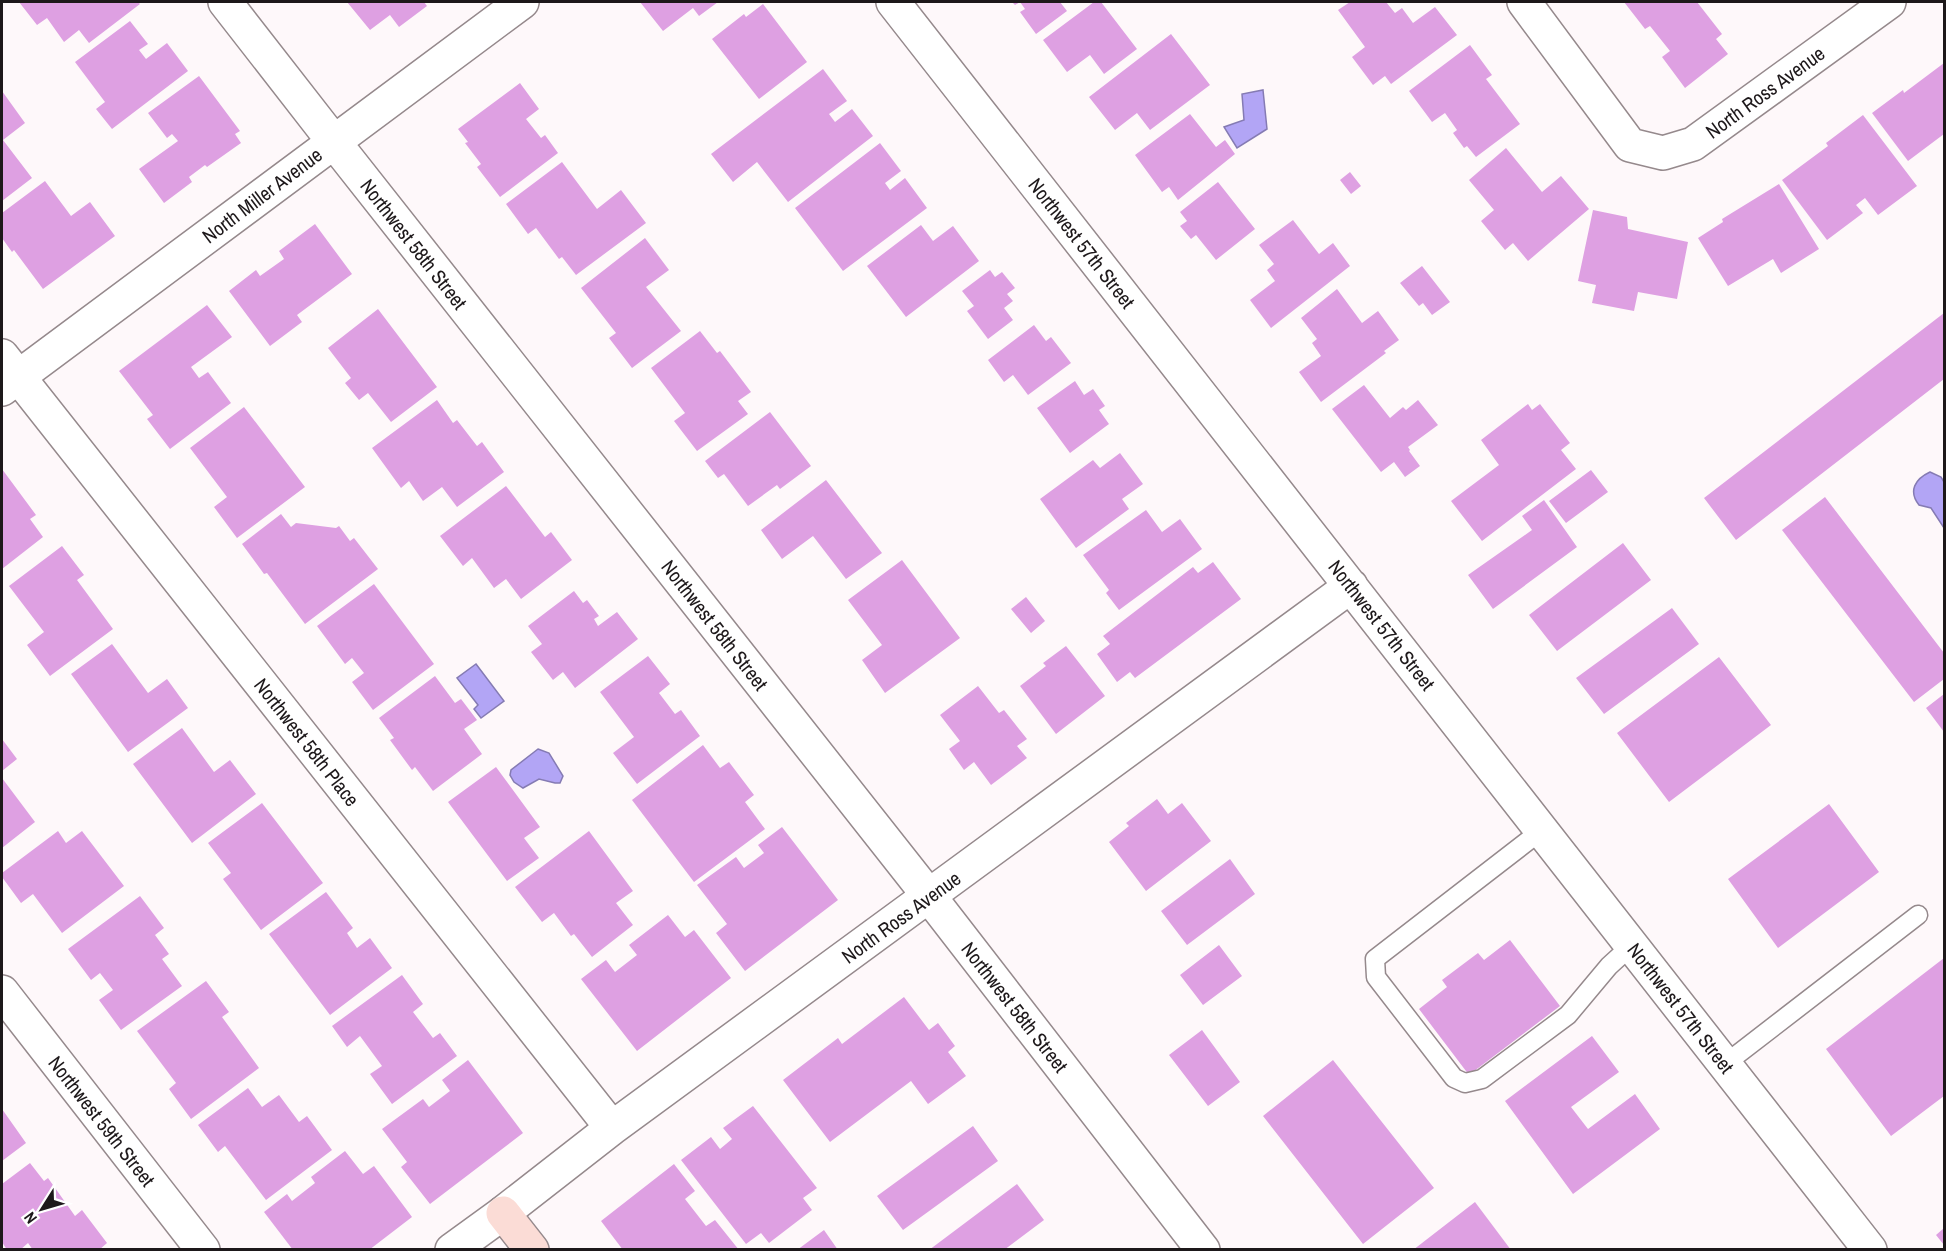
<svg xmlns="http://www.w3.org/2000/svg" width="1946" height="1251" viewBox="0 0 1946 1251" font-family="'Archivo Narrow',sans-serif">
<style>
.water{fill:#b2a5f5;stroke:#857bb3;stroke-width:1.5}
.building{fill:#dea0e2}
.lines{fill:none;stroke-linecap:round;stroke-linejoin:round}
.lane-casing{stroke:#95898c;stroke-width:21}
.street-casing{stroke:#95898c;stroke-width:36}
.secondary-casing{stroke:#95898c;stroke-width:36}
.lane{stroke:#fff;stroke-width:18}
.street{stroke:#fff;stroke-width:33}
.secondary{stroke:#fbdcd6;stroke-width:33}
.labels{text-anchor:middle;dominant-baseline:central;stroke-width:5;stroke-linejoin:round;paint-order:stroke}
.street-label{font-size:20px;fill:#1d181a;stroke:#fff}
</style>
<rect width="100%" height="100%" fill="#fef8fa"/>
<path class="water" d="M1263 90 1267 129 1237 148 1224 127 1244 120 1242 94Z
M1930 472 1941 477 1944 482V528L1931 508 1919 505C1908 491 1915 479 1930 472Z
M476 664 504 701 481 718 474 709 478 705 457 678Z
M538 749 549 753 563 776 560 783H555L539 779 523 788 514 782 510 775 511 770Z"/>
<path class="building" d="M19 2H138L140 4 89 43 79 30 64 42 47 18 37 25Z
M347 2H424L427 6 399 27 390 15 370 30Z
M640 2H718L699 16 693 8 663 31Z
M1012 2H1060L1067 11 1036 34 1020 12 1025 9 1020 2 1015 5Z
M1094 2H1101L1137 49 1104 74 1090 55 1067 72 1043 40Z
M1350 2H1386L1395 13 1402 8 1413 23 1435 7 1457 35 1391 84 1385 76 1373 85 1352 57 1365 47 1338 10Z
M1624 2H1697L1722 34 1716 39 1728 54 1685 88 1662 57 1670 51 1650 26 1645 29Z
M763 4 807 62 759 99 712 39 744 14 746 17Z
M130 21 148 44 139 50 146 59 167 43 188 71 112 129 96 109 105 102 75 62Z
M1171 34 1210 85 1150 130 1137 113 1115 130 1089 97Z
M1470 45 1492 75 1486 79 1520 124 1476 157 1467 146 1464 148 1453 133 1457 130 1445 113 1432 122 1409 91Z
M1944 63V134L1908 161 1872 113 1903 90 1904 93Z
M823 69 847 101 829 114 835 122 852 109 873 136 788 202 757 162 733 182 711 154Z
M199 76 240 131 235 134 241 143 207 167 205 165 189 177 192 182 164 203 139 169 178 141 172 134 167 138 148 113Z
M520 83 539 109 526 119 541 138 545 135 558 153 500 197 477 167 481 164 465 143 468 142 458 129Z
M2 91 25 123 3 140 32 178 2 201Z
M1190 114 1216 147 1225 140 1235 154 1178 200 1169 187 1162 192 1135 155Z
M1863 115 1917 186 1878 215 1865 198 1856 205 1863 213 1827 240 1782 180 1828 146 1826 143Z
M880 143 901 171 885 183 890 190 905 178 927 208 843 271 795 208Z
M1506 148 1542 192 1561 176 1589 209 1528 261 1513 243 1505 250 1481 221 1494 210 1469 180Z
M562 162 597 209 621 190 646 223 576 275 562 257 559 259 536 228 528 234 506 204Z
M1350 172 1361 186 1351 194 1340 180Z
M45 181 71 216 90 202 115 236 43 289 14 250 12 252 2 238V213Z
M1218 182 1255 229 1216 260 1196 235 1191 239 1180 226 1187 221 1180 212Z
M1779 184 1819 249 1781 273 1773 259 1728 286 1698 238 1723 222 1722 219Z
M1593 210 1627 217 1628 229 1688 242 1677 299 1638 292 1634 311 1592 303 1596 285 1578 281Z
M1293 220 1319 254 1333 243 1350 266 1271 328 1250 300 1275 281 1267 270 1274 264 1259 245Z
M315 224 352 274 297 315 302 322 270 346 229 291 256 270 260 276 284 259 279 251Z
M921 225 933 241 953 226 979 261 906 317 867 266Z
M645 238 669 270 646 287 681 331 632 368 609 338 616 333 581 288Z
M1422 266 1450 302 1432 315 1423 303 1419 306 1400 283Z
M990 270 995 277 1002 272 1015 288 1007 294 1013 301 1004 308 1013 320 988 339 967 311 974 306 962 291Z
M1337 289 1362 323 1378 311 1399 340 1384 351 1386 353 1321 402 1299 372 1321 356 1312 343 1317 339 1301 318Z
M207 305 232 337 191 367 199 378 208 372 231 403 170 449 147 419 153 415 119 371Z
M378 309 437 387 391 422 368 393 359 400 345 383 351 378 328 348Z
M1944 313V379L1736 540 1704 498Z
M1034 325 1046 341 1051 337 1071 363 1028 395 1013 375 1004 382 988 360Z
M700 331 717 353 720 351 751 392 738 401 748 414 697 451 674 421 685 413 651 368Z
M1075 381 1084 395 1093 389 1105 406 1099 410 1109 424 1070 453 1037 408Z
M1364 385 1390 418 1403 407 1406 410 1418 400 1438 425 1408 447 1410 450 1409 451 1420 466 1405 477 1394 462 1381 472 1332 409Z
M437 400 453 423 457 420 477 446 482 442 504 472 457 507 442 487 423 501 409 481 401 488 372 448Z
M1528 404 1532 410 1540 404 1570 443 1561 450 1576 469 1482 541 1451 501 1499 465 1481 440Z
M244 407 305 487 237 538 214 507 227 497 190 448Z
M770 412 811 466 780 489 777 485 748 506 724 474 718 478 705 461Z
M1120 453 1143 484 1122 499 1129 509 1076 548 1040 499 1093 460 1100 468Z
M2 469 36 515 30 519 43 537 2 569Z
M1591 470 1608 492 1566 523 1549 501Z
M826 480 882 553 846 579 813 536 782 559 761 530Z
M506 486 545 537 551 532 572 560 521 599 506 579 494 588 472 558 463 566 440 536Z
M1825 497 1944 653V679L1914 702 1782 530Z
M1544 500 1577 547 1493 609 1468 575 1532 530 1522 516Z
M1146 510 1162 532 1180 519 1202 549 1119 610 1106 593 1109 590 1083 555Z
M281 514 291 527 296 523 336 528 339 526 350 541 354 538 378 569 305 624 267 573 264 574 242 544Z
M1623 543 1651 580 1557 651 1529 615Z
M62 546 84 575 77 580 113 629 50 676 27 645 44 632 9 586Z
M902 560 960 638 885 693 862 660 882 645 848 600Z
M1213 562 1241 599 1135 678 1130 672 1117 682 1097 654 1110 644 1103 636 1193 567 1198 573Z
M374 584 434 664 373 710 352 682 364 673 352 658 345 664 317 626Z
M574 591 583 603 587 600 599 616 594 619 598 626 617 612 638 639 575 688 563 672 553 680 531 652 542 644 528 626Z
M1026 597 1045 621 1031 633 1011 609Z
M1672 608 1699 644 1604 714 1576 678Z
M112 644 148 693 167 679 188 708 128 752 71 674Z
M1066 646 1105 696 1056 734 1020 686 1046 666 1043 663Z
M648 656 670 684 659 693 675 714 681 710 700 736 637 784 613 753 634 737 600 692Z
M1719 657 1771 725 1669 802 1617 733Z
M435 676 455 703 461 699 477 720 464 729 482 754 433 791 415 767 412 770 390 740 394 738 379 718Z
M978 686 999 713 1004 710 1027 739 1017 746 1027 758 991 785 974 762 964 770 949 749 960 741 940 715Z
M1944 694V732L1926 708Z
M182 728 214 772 230 760 256 794 192 843 133 764Z
M2 739 17 759 2 771Z
M703 745 720 768 729 762 754 795 745 802 765 829 694 882 632 800Z
M496 767 540 827 524 838 539 858 507 881 448 802Z
M2 778 35 822 2 848Z
M1157 799 1168 814 1182 803 1211 841 1146 891 1109 842 1129 826 1126 823Z
M262 803 323 883 261 930 223 879 231 873 208 843Z
M1829 804 1879 872 1778 948 1728 879Z
M782 827 838 900 745 971 716 933 727 924 697 885 736 857 744 868 764 853 758 845Z
M58 831 66 843 82 831 124 886 62 933 33 894 21 903 2 877V873Z
M589 831 633 891 616 903 633 925 592 957 574 934 571 936 554 913 542 922 515 887Z
M1230 859 1255 894 1187 945 1161 911Z
M326 892 353 928 347 933 357 948 370 938 392 968 330 1015 269 934Z
M140 896 164 928 155 935 169 954 162 959 182 986 121 1030 99 1000 113 990 100 973 91 980 68 949Z
M668 915 685 937 694 930 731 978 637 1051 581 979 606 960 615 972 637 955 629 945Z
M1510 940 1560 1006 1469 1075 1419 1009 1447 987 1442 980 1478 953 1484 960Z
M1219 945 1242 976 1203 1005 1180 975Z
M1944 958V1096L1891 1136 1826 1049Z
M402 975 423 1004 413 1012 433 1038 440 1033 457 1056 392 1104 370 1074 382 1066 360 1036 347 1047 332 1026Z
M206 981 229 1012 222 1017 259 1068 191 1119 169 1089 176 1083 137 1031Z
M904 997 929 1030 938 1023 955 1046 948 1052 966 1076 928 1104 911 1081 830 1142 783 1080 838 1038 842 1044Z
M1202 1030 1240 1082 1208 1106 1169 1055Z
M1592 1036 1619 1072 1571 1107 1588 1129 1635 1094 1660 1129 1573 1194 1505 1101Z
M468 1060 523 1133 430 1204 401 1167 407 1162 382 1129 423 1099 429 1107 450 1091 442 1080Z
M1333 1060 1434 1188 1363 1244 1263 1116Z
M248 1088 262 1107 279 1095 299 1122 307 1116 332 1150 266 1200 225 1146 218 1152 198 1125Z
M753 1106 817 1188 803 1198 812 1210 769 1243 761 1233 746 1244 681 1160 711 1137 720 1149 732 1139 723 1128Z
M2 1109 26 1143 2 1161Z
M973 1126 998 1161 903 1230 877 1196Z
M345 1151 363 1174 374 1166 412 1217 369 1250H293L264 1212 287 1194 292 1201 315 1183 311 1177Z
M30 1163 44 1181 48 1178 75 1216 82 1210 107 1243 99 1250H33L28 1243 20 1250H7L2 1242V1184Z
M674 1164 695 1191 685 1199 706 1226 715 1220 739 1250H623L601 1221Z
M1017 1184 1044 1220 1004 1250H929Z
M1475 1202 1511 1250H1413Z
M1944 1228V1245L1936 1235Z
M824 1230 838 1250H797Z"/>
<g class="lines">
<defs>
<path id="lane" d="M1542 830 1375 959 1376 977 1454 1078 1465 1083 1482 1079 1568 1015 1609 966 1632 945
M1725 1064 1918 915"/>
<path id="street" d="M225 2 334 142 929 896 1203 1250
M893 2 1870 1250
M1524 2 1630 145 1663 153 1693 144 1889 2
M2 356 612 1128
M2 389 522 2
M2 992 203 1250
M452 1250 503 1213 612 1128 1351 586"/>
<path id="secondary" d="M503 1213 532 1250"/>
</defs>
<use href="#lane" class="lane-casing"/>
<use href="#street" class="street-casing"/>
<use href="#secondary" class="secondary-casing"/>
<use href="#lane" class="lane"/>
<use href="#street" class="street"/>
<use href="#secondary" class="secondary"/>
</g>
<g class="labels">
<g class="street-label">
<text transform="translate(1765 92) rotate(-36)">North Ross Avenue</text>
<text transform="translate(262 195) rotate(-37)">North Miller Avenue</text>
<text transform="translate(1082 243) rotate(52)">Northwest 57th Street</text>
<text transform="translate(414 244) rotate(52)">Northwest 58th Street</text>
<text transform="translate(715 625) rotate(52)">Northwest 58th Street</text>
<text transform="translate(1382 625) rotate(52)">Northwest 57th Street</text>
<text transform="translate(307 742) rotate(52)">Northwest 58th Place</text>
<text transform="translate(901 917) rotate(-36)">North Ross Avenue</text>
<text transform="translate(1015 1007) rotate(52)">Northwest 58th Street</text>
<text transform="translate(1681 1008) rotate(52)">Northwest 57th Street</text>
<text transform="translate(102 1121) rotate(52)">Northwest 59th Street</text>
</g>
</g>
<rect width="1946" height="1251" fill="none" stroke="#1d181a" stroke-width="6"/>
<g transform="translate(42 1209) rotate(233)" stroke="#ffffff" stroke-width="4.5" paint-order="stroke">
<path d="M0-4.5L10 22L0 15L-10 22Z" fill="#1d181a"/>
<text y="-9" font-size="16" font-weight="bold" text-anchor="middle" fill="#1d181a">N</text>
</g>
</svg>
